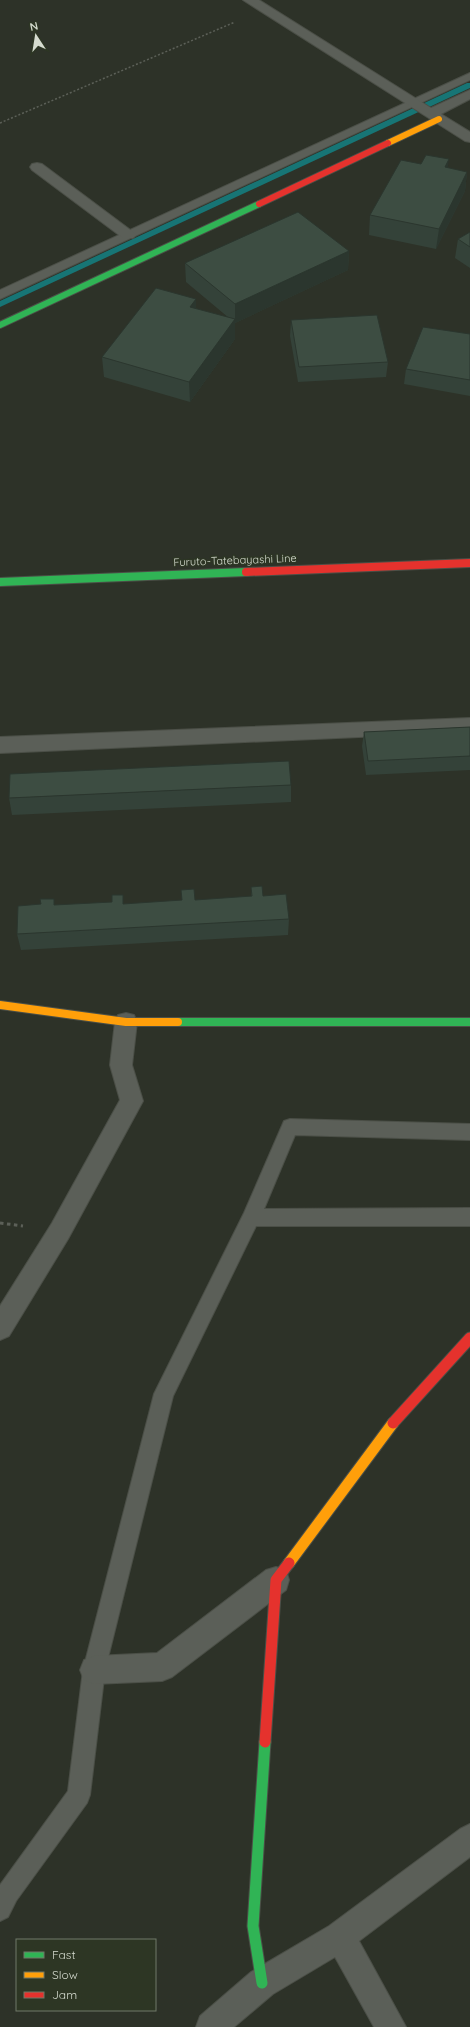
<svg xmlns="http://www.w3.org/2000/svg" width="470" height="2027" viewBox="0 0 470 2027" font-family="Quicksand,sans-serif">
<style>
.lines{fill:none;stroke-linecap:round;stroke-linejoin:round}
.stream{fill:#177575;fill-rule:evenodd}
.lane-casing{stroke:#4b4f47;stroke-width:2}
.street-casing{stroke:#4b4f47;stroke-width:2}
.fast-far2-casing{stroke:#4b4f47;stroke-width:8}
.fast-far1-casing{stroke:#4b4f47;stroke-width:10}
.fast-casing{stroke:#4b4f47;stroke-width:13}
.slow-far2-casing{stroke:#4b4f47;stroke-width:8}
.slow-far1-casing{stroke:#4b4f47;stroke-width:10}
.slow-casing{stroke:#4b4f47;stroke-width:13}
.jam-far2-casing{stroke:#4b4f47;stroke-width:8}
.jam-far1-casing{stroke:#4b4f47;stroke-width:10}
.jam-casing{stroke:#4b4f47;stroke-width:13}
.path-far1{stroke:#5c6058;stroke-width:1.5;stroke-dasharray:2 2;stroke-linecap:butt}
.path{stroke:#5c6058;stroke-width:3;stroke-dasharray:3.5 3.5;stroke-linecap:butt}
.lane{fill:#5b5f58;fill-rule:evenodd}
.street{fill:#5b5f58;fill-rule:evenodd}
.fast-far2{stroke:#30b455;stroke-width:6}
.fast-far1{stroke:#30b455;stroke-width:8}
.fast{stroke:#30b455;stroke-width:11}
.slow-far2{stroke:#ff9f0a;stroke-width:6}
.slow-far1{stroke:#ff9f0a;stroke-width:8}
.slow{stroke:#ff9f0a;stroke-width:11}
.jam-far2{stroke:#e5322d;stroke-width:6}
.jam-far1{stroke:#e5322d;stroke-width:8}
.jam{stroke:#e5322d;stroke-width:11}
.wall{fill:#344239}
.shaded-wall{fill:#2b362e}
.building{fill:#3d4d42;stroke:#2b362e}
.labels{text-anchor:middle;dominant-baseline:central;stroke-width:3;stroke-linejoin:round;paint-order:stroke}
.street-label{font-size:11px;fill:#d5dbcf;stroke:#2d3624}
</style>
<rect width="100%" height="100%" fill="#2d3228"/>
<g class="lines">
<path class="stream" d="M467 83H470V88L0 307V301Z"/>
<defs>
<path id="lane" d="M470 73V80L0 299V290Z
M290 1119 470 1124V1140L295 1135 264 1209 470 1208V1226H256L173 1396 105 1670 90 1795 87 1803 16 1901 8 1917 0 1921V1885L68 1791 83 1670 154 1394 244 1213 284 1121Z"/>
<path id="street" d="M243 0H259L431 108 470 90V99L441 114 470 132V142L465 141Z
M37 163 42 164 133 232 136 235 133 238H123L32 170 30 167 32 164Z
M470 718V732L0 753V737Z
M126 1013 134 1015 137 1022 132 1065 143 1101 68 1239 9 1336 0 1340V1306L52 1223 120 1100 110 1065 115 1022 118 1015Z
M276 1567 286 1570 289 1580 286 1590 172 1677 162 1681 94 1684 84 1680 80 1670 84 1660 94 1656 157 1653 266 1570Z
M470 1824V1857L359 1941 406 2027H374L335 1957 273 1994 234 2027H196L200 2016 251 1972 329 1926 460 1829Z"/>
<path id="fast-far2" d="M0 325 259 204"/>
<path id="fast-far1" d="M0 582 246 572
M178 1022H470"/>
<path id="fast" d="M262 1983 253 1926 265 1742"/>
<path id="slow-far2" d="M388 143 439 119"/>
<path id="slow-far1" d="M0 1005 126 1022H178"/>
<path id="slow" d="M289 1563 393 1423"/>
<path id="jam-far2" d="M259 204 388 143"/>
<path id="jam-far1" d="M246 572 470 563"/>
<path id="jam" d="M393 1423 470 1338
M265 1742 276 1580 289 1563"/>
</defs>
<use href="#lane" class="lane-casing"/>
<use href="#street" class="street-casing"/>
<use href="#fast-far2" class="fast-far2-casing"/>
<use href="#fast-far1" class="fast-far1-casing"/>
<use href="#fast" class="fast-casing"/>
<use href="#slow-far2" class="slow-far2-casing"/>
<use href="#slow-far1" class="slow-far1-casing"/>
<use href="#slow" class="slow-casing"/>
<use href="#jam-far2" class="jam-far2-casing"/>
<use href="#jam-far1" class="jam-far1-casing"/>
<use href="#jam" class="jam-casing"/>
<path class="path-far1" d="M0 123 235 22"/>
<path class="path" d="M0 1223 23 1226"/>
<use href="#lane" class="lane"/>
<use href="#street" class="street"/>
<use href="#fast-far2" class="fast-far2"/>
<use href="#fast-far1" class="fast-far1"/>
<use href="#fast" class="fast"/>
<use href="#slow-far2" class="slow-far2"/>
<use href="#slow-far1" class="slow-far1"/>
<use href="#slow" class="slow"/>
<use href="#jam-far2" class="jam-far2"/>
<use href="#jam-far1" class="jam-far1"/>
<use href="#jam" class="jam"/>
</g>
<path class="wall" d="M448 168 467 172 465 191 436 249 369 235 370 215Z
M470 232V268L455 258 458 239Z
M349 251 348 270 235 323V339L190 402 104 377 102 357 196 309 229 318 186 282 185 263Z
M291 320 388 362 386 377 298 382 290 336Z
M470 334V396L404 384 406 369Z
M470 727V770L366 775 362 746 364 732Z
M291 785V802L12 815 9 798Z
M251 887 263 896 289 919 288 935 21 950 17 934 55 905 124 904 251 897Z"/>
<path class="shaded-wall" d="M449 159 446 179 445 167Z
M467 172 465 191 436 249 439 229Z
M349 251 348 270 235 323V304Z
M196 299V319L190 307Z
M235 319V339L190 402 189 382Z"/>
<path class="building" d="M426 155 449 159 445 167 467 172 439 229 370 215 401 160 421 164Z
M298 212 349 251 235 304 185 263Z
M470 232V247L458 239Z
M156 288 196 299 190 307 235 319 189 382 102 357Z
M377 315 388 362 299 367 291 320Z
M423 327 470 334V380L406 369Z
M470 727V756L368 761 364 732Z
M289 761 291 785 9 798 10 774Z
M262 886 263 896 286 894 289 919 17 934 18 906 41 904 40 899H54V905L112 902V895H123V904L182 900 181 890 194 889 195 900 252 896 251 887Z"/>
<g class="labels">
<g class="street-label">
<text transform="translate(235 560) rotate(-2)">Furuto-Tatebayashi Line</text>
</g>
</g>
<rect x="16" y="1939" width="140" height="72" fill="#2d3624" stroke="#707868"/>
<rect x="24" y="1952" width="20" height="6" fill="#30b455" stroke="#707868"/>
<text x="52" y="1959" font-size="12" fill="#d5dbcf">Fast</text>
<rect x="24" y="1972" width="20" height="6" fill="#ff9f0a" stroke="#707868"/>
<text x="52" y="1979" font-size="12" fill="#d5dbcf">Slow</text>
<rect x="24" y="1992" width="20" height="6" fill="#e5322d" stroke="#707868"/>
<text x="52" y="1999" font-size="12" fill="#d5dbcf">Jam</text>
<g transform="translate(36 36) rotate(348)" stroke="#2d3624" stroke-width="3" paint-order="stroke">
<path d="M0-3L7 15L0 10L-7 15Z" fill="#d5dbcf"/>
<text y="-6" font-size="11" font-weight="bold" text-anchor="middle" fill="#d5dbcf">N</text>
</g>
</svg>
